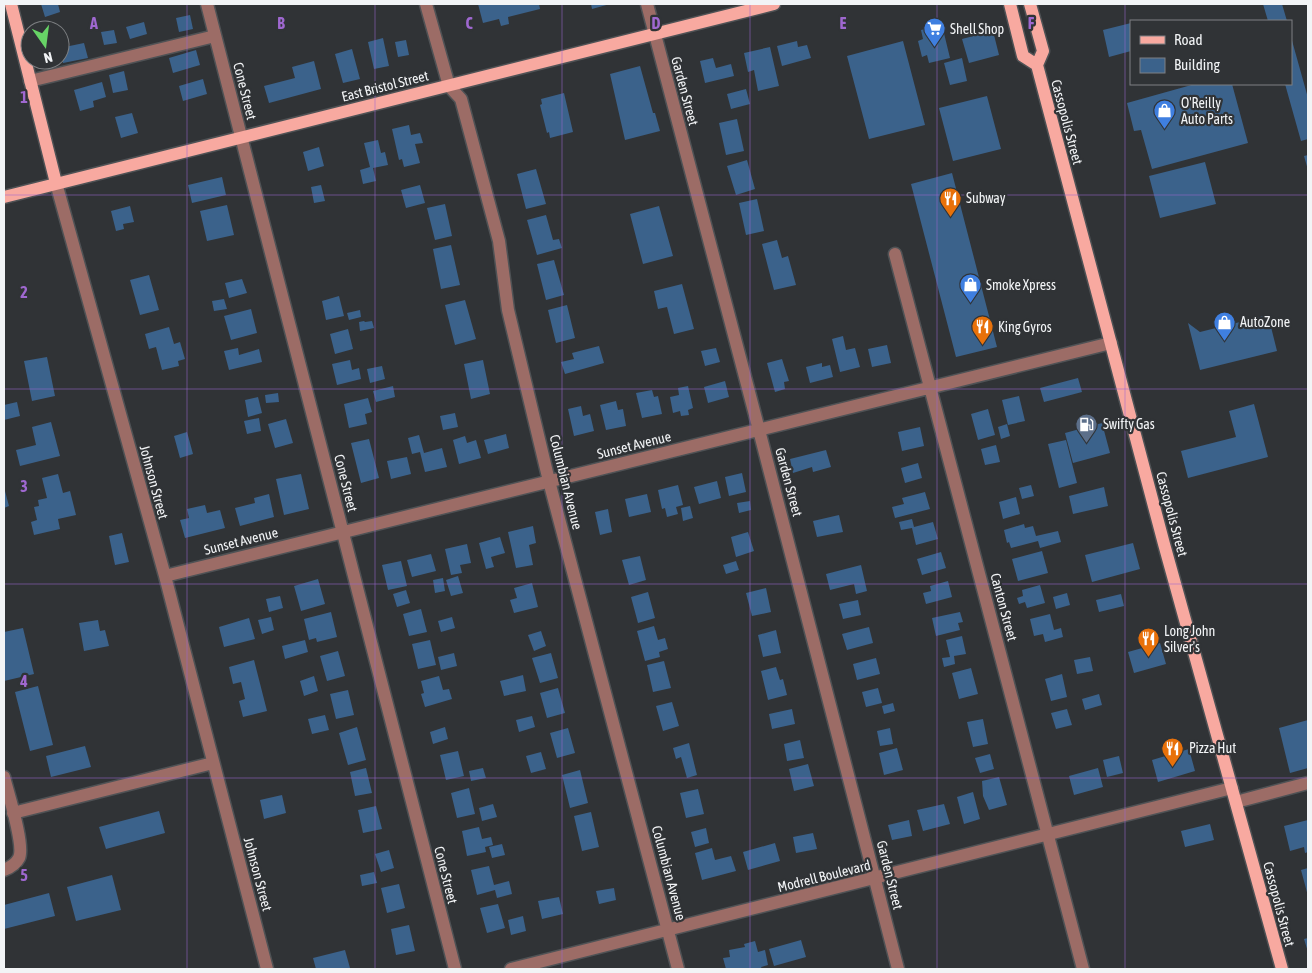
<svg xmlns="http://www.w3.org/2000/svg" width="1312" height="973" viewBox="0 0 1312 973" font-family="'Asap Condensed',sans-serif">
<style>
.building{fill:#3b628b}
.lines{fill:none;stroke-linecap:round;stroke-linejoin:round}
.minor-casing{stroke:#4f5255;stroke-width:15}
.major-casing{stroke:#4f5255;stroke-width:15}
.minor{stroke:#9c6c66;stroke-width:12}
.major{stroke:#f8a9a0;stroke-width:12}
.grid{fill:none;stroke:#9f68d0;stroke-width:1;stroke-opacity:0.55}
.labels{text-anchor:middle;dominant-baseline:central;stroke-width:4.5;stroke-linejoin:round;paint-order:stroke}
.poi-label{font-size:14px;fill:#f2f4f6;stroke:#303336;text-anchor:start}
.street-label{font-size:14px;fill:#f2f4f6;stroke:#303336}
.grid-label{font-size:16px;text-anchor:middle;font-weight:bold;fill:#9f68d0;stroke:#303336;stroke-width:4.5;stroke-linejoin:round;paint-order:stroke}
</style>
<rect width="100%" height="100%" fill="#303336"/>
<path class="building" d="M41 4H58L60 12 45 17Z
M478 4H539L540 9 508 17 509 24 501 26 499 19 483 23Z
M591 4H610L592 9Z
M1263 4H1282L1287 21H1268Z
M190 15 193 29 179 32 176 18Z
M144 22 147 34 130 39 126 27Z
M1131 23V51L1109 57 1103 30Z
M942 25 950 58 929 63 927 55 922 57 918 41 923 39 921 30Z
M114 30 117 43 104 45 101 32Z
M993 31 999 55 969 63 962 39Z
M1291 37 1308 98V139L1301 141 1285 84H1291Z
M383 38 389 66 374 69 368 42Z
M406 40 409 55 398 57 395 42Z
M797 41 798 47 807 45 811 58 782 66 777 46Z
M903 41 925 125 869 139 847 56Z
M84 43 88 58 63 63 60 48Z
M770 47 779 86 758 91 754 70 748 72 744 53Z
M352 49 360 79 343 83 335 54Z
M196 50 200 65 173 73 169 58Z
M713 58 716 68 731 64 734 76 705 83 700 61Z
M962 58 967 81 950 85 944 63Z
M314 61 321 89 269 103 264 86 295 78 292 67Z
M640 66 653 113H655L660 131 625 140 610 74Z
M124 71 128 90 113 93 109 75Z
M203 79 207 94 183 101 179 86Z
M102 82 106 97 93 101 94 107 80 111 74 90Z
M1195 84H1232L1248 143 1152 169 1141 130 1134 131 1127 103Z
M746 89 750 104 731 109 727 94Z
M564 93 573 132 550 138 549 132 547 133 540 105 542 104 541 99Z
M987 96 1001 149 953 161 939 108Z
M132 113 138 133 121 138 115 117Z
M737 119 744 151 726 155 719 123Z
M409 125 411 135 420 133 423 143 415 144 420 163 404 167 402 159 399 160 392 129Z
M378 140 381 153 385 152 388 165 373 168 376 181 363 184 360 170 370 167 364 143Z
M319 147 324 166 308 171 303 152Z
M1308 155V170L1304 156Z
M747 160 755 189 736 195 727 166Z
M1205 162 1216 204 1160 218 1149 176Z
M536 169 546 204 526 209 517 174Z
M952 173 997 347 956 357 911 184Z
M222 177 226 195 192 203 188 185Z
M321 185 325 201 314 203 311 187Z
M420 185 425 203 406 208 401 190Z
M757 199 764 231 746 235 739 203Z
M445 204 452 236 435 240 427 208Z
M227 205 234 235 207 241 200 211Z
M130 206 134 222 123 224 124 229 116 231 111 211Z
M659 206 673 256 643 264 630 214Z
M546 215 553 240 559 239 562 248 537 255 527 220Z
M777 240 782 258 788 256 796 285 774 290 762 244Z
M451 245 460 285 441 289 433 249Z
M554 260 564 295 546 300 537 264Z
M149 275 159 310 140 315 130 280Z
M242 279 247 293 229 298 225 283Z
M682 284 694 329 674 334 667 307 658 309 654 291Z
M339 296 344 316 326 320 322 301Z
M224 299 227 309 214 311 212 301Z
M465 300 476 339 455 345 445 305Z
M567 305 575 338 556 343 548 310Z
M251 309 257 333 231 340 224 316Z
M360 310 361 317 349 320 347 313Z
M1268 315 1277 351 1200 370 1188 323 1200 332Z
M364 321 365 322 372 321 374 328 360 331 359 322Z
M169 327 174 344 180 342 185 359 178 361 179 366 162 370 156 347 149 349 145 334Z
M348 329 353 349 335 354 330 334Z
M843 336 846 350 855 348 860 367 840 372 832 339Z
M887 345 891 363 872 367 868 349Z
M599 346 604 363 565 374 561 362 574 359 572 353Z
M238 348 239 355 259 349 262 362 229 370 224 351Z
M716 348 720 362 705 366 701 351Z
M47 357 55 396 32 401 24 361Z
M782 359 789 381 784 382 785 389 775 392 767 363Z
M350 360 352 370 359 368 361 379 337 385 332 364Z
M483 360 490 394 471 399 464 364Z
M822 363V367L830 365 833 377 810 383 806 367Z
M382 366 385 379 370 383 367 369Z
M1078 378 1082 392 1044 402 1040 388Z
M725 381 729 397 708 403 704 387Z
M393 386 395 397 376 402 373 391Z
M688 386 693 408 688 410 689 415 681 416 680 411 673 413 670 397 679 395 678 388Z
M652 390 654 397 658 396 662 414 642 418 636 393Z
M278 393 279 402 266 403 265 395Z
M1019 396 1025 421 1008 425 1002 400Z
M258 397 262 413 248 417 245 400Z
M368 398 372 412 365 414 367 424 349 428 344 404Z
M616 401 618 410 623 409 626 426 606 430 600 405Z
M17 402 20 416 4 420V405Z
M1254 404 1268 457 1188 478 1181 451 1236 437 1229 411Z
M581 406 583 416 590 414 594 431 574 436 568 409Z
M988 409 995 435 978 440 971 414Z
M455 413 458 427 443 430 440 416Z
M259 418 261 431 247 434 244 421Z
M286 419 293 443 275 448 268 424Z
M51 422 60 456 20 466 16 450 36 445 32 427Z
M1102 423 1110 453 1073 463 1065 433Z
M1007 424 1010 436 1001 439 998 427Z
M920 427 924 446 902 451 898 432Z
M187 432 193 454 180 458 174 436Z
M506 434 509 448 488 454 484 440Z
M419 435 424 453 442 448 447 467 425 472 420 452 412 454 408 438Z
M465 436 467 443 476 440 481 458 459 464 453 440Z
M369 439 379 478 361 483 351 443Z
M1066 440 1077 483 1059 488 1048 444Z
M996 445 1000 462 985 465 981 449Z
M826 450 831 467 813 472 812 467 793 473 790 459Z
M407 457 411 474 391 479 387 461Z
M918 463 922 478 905 483 901 468Z
M742 473 746 492 729 496 725 477Z
M58 474 63 493 70 491 76 515 58 519 60 529 34 535 31 522 37 520 34 507 39 506 38 500 47 498 42 478Z
M301 474 309 509 284 515 276 479Z
M717 481 721 498 699 504 694 487Z
M678 485 683 505 676 507 678 514 667 517 665 508 662 509 658 490Z
M1031 485 1034 496 1022 499 1019 488Z
M1104 487 1108 506 1073 514 1069 496Z
M5 491 9 506 4 508V492Z
M925 492 930 509 895 518 892 507 904 504 902 498Z
M269 494 274 517 240 526 235 508 255 503 254 498Z
M647 494 651 512 629 517 625 499Z
M1016 497 1020 514 1003 519 999 502Z
M750 501 751 510 739 513 737 503Z
M205 505 207 513 220 510 225 528 185 538 180 520 189 518 187 509Z
M690 506 693 518 683 521 681 508Z
M608 509 612 532 600 535 595 512Z
M839 515 843 532 817 537 813 521Z
M912 519 914 527 933 522 938 539 916 545 912 528 901 530 899 522Z
M1024 524 1025 528 1033 526 1036 536 1058 531 1061 542 1040 548 1038 541 1011 548 1009 542 1007 543 1004 530Z
M533 526 536 543 529 545 533 565 516 568 508 532Z
M748 532 754 551 736 557 731 537Z
M122 533 129 562 115 565 109 536Z
M500 537 505 553 491 557 494 567 486 569 479 543Z
M1133 543 1140 569 1092 582 1085 555Z
M467 544 471 563 460 565 462 573 451 575 445 549Z
M1042 551 1048 573 1018 581 1012 559Z
M941 552 946 568 922 575 917 559Z
M431 554 436 571 412 577 407 560Z
M640 556 646 580 629 585 622 560Z
M401 561 407 586 388 590 382 565Z
M736 561 739 570 726 574 723 565Z
M861 565 867 591 856 594 854 584 830 590 826 574Z
M458 576 463 593 451 596 446 580Z
M443 578 445 591 435 593 433 580Z
M318 579 325 604 301 611 294 586Z
M948 581 952 597 926 604 923 593 931 591 930 586Z
M532 583 538 607 514 613 510 600 517 598 514 588Z
M1040 585 1045 603 1027 608 1025 602 1019 604 1017 598 1023 596 1022 590Z
M766 588 771 612 752 616 746 593Z
M406 590 410 603 397 607 393 594Z
M648 592 655 618 638 623 631 597Z
M1067 593 1070 605 1056 609 1053 597Z
M1121 594 1124 606 1099 612 1096 600Z
M280 596 283 608 269 612 266 599Z
M858 600 861 615 843 619 839 604Z
M421 609 427 632 409 636 403 614Z
M331 612 337 637 317 642 316 638 309 640 304 619Z
M960 612 963 622 958 623 960 630 936 636 932 618Z
M1050 614 1054 630 1061 628 1063 637 1045 642 1043 634 1034 636 1030 619Z
M271 617 274 630 262 634 258 620Z
M452 617 455 628 441 632 438 621Z
M249 618 255 639 224 647 219 627Z
M98 620 100 631 105 630 109 646 84 651 79 623Z
M654 626 658 640 665 638 668 649 659 652 660 657 645 661 637 631Z
M869 627 873 643 847 650 842 634Z
M23 628 34 674 4 681V632Z
M776 630 781 653 763 657 758 635Z
M541 631 546 646 534 651 528 635Z
M962 636 966 654 954 656 955 664 944 667 942 658 950 657 946 640Z
M305 640 308 652 285 659 282 646Z
M430 640 436 665 418 669 412 644Z
M1160 643 1166 664 1134 673 1128 652Z
M338 651 345 676 327 681 320 656Z
M454 653 457 666 441 670 438 657Z
M551 653 558 678 540 683 532 658Z
M1090 657 1093 671 1077 674 1074 660Z
M876 658 880 674 857 680 853 664Z
M254 660 267 711 243 717 239 701 245 699 241 682 233 684 229 667Z
M664 661 671 688 653 692 647 665Z
M776 667 780 680 783 679 787 695 768 700 761 671Z
M971 668 978 694 959 699 952 673Z
M1062 674 1067 697 1051 701 1045 679Z
M523 675 526 691 504 696 500 681Z
M314 676 318 691 304 696 300 681Z
M439 676 443 690 449 689 452 699 425 707 421 694 424 693 421 681Z
M38 686 53 745 30 751 15 692Z
M558 688 565 713 547 718 540 693Z
M878 688 882 703 866 707 862 692Z
M348 690 354 715 336 719 330 694Z
M1099 694 1102 705 1085 710 1082 699Z
M672 702 679 726 663 731 656 706Z
M893 703 895 711 884 714 882 706Z
M792 709 795 724 772 729 769 714Z
M1067 709 1072 725 1056 729 1051 713Z
M325 715 329 730 312 734 308 719Z
M532 716 535 727 519 732 516 720Z
M983 719 988 744 973 747 967 722Z
M1308 720V768L1290 773 1279 728Z
M357 727 366 760 348 765 339 733Z
M445 727 448 739 433 744 430 732Z
M568 728 575 753 557 758 550 733Z
M890 728 893 744 880 746 877 731Z
M800 740 804 758 787 761 784 744Z
M689 743 697 775 687 778 681 757 676 759 673 748Z
M85 746 91 767 51 777 46 756Z
M897 748 903 770 884 775 879 753Z
M1189 749 1195 771 1158 782 1152 760Z
M458 751 464 776 446 780 440 755Z
M541 752 546 769 531 773 526 756Z
M990 754 994 769 980 773 975 758Z
M1119 756 1123 773 1107 777 1103 760Z
M808 764 814 786 794 791 789 769Z
M366 768 372 793 355 796 350 772Z
M483 768 486 778 471 781 469 771Z
M1098 768 1103 787 1074 795 1069 776Z
M580 770 588 803 570 808 562 775Z
M999 777 1007 805 989 810 983 796 982 781Z
M469 788 475 814 457 818 451 793Z
M698 789 704 814 686 818 680 793Z
M973 792 980 819 964 824 957 797Z
M282 795 286 813 264 819 260 800Z
M493 804 497 817 482 821 479 808Z
M944 804 950 824 923 831 917 810Z
M376 806 382 829 363 833 358 810Z
M159 811 165 833 106 849 99 827Z
M591 812 599 847 582 851 574 816Z
M909 820 912 836 892 840 888 825Z
M1308 820V852L1305 853 1304 847 1290 851 1284 826Z
M1210 824 1214 840 1185 847 1181 831Z
M479 827 482 839 491 837 493 845 485 847 486 852 467 856 462 831Z
M706 828 709 843 695 847 691 832Z
M813 833 817 849 796 853 793 837Z
M775 843 780 861 748 870 743 852Z
M502 844 505 855 492 858 489 847Z
M712 848 715 860 731 856 736 871 702 880 695 853Z
M389 850 394 868 381 872 375 854Z
M489 866 494 885 509 881 512 894 497 898 495 890 477 895 471 870Z
M1308 868V896L1301 870Z
M374 872 377 883 362 886 360 875Z
M112 875 121 910 76 921 67 887Z
M399 884 405 908 387 913 381 888Z
M614 888 616 900 599 904 596 891Z
M49 893 55 916 4 929V905Z
M559 897 563 914 542 919 538 901Z
M498 904 505 928 487 933 480 908Z
M523 916 526 931 511 935 508 920Z
M409 925 415 951 396 955 391 929Z
M1308 938V952L1304 939Z
M801 940 806 957 774 966 769 949Z
M755 941 758 952 765 950 768 965 761 967 762 969H726L723 958 730 957 729 950 745 947 744 944Z
M345 950 350 968 316 969 313 958Z"/>
<g class="lines">
<defs>
<path id="minor" d="M207 4 455 969
M426 4 449 86 461 99 499 241 508 310 549 481 678 969
M647 4 759 430 898 969
M30 81 215 36
M56 183 165 576 267 969
M895 254 1083 969
M165 576 1111 343
M4 777C8 793 25 846 19 858 16 864 9 868 4 870
M1236 802 1308 783
M13 813 213 763
M511 969 1232 788"/>
<path id="major" d="M11 4 56 183
M1010 4 1023 56 1037 65
M1030 4 1043 51 1037 65 1164 544 1282 969
M4 197 774 4"/>
</defs>
<use href="#minor" class="minor-casing"/>
<use href="#major" class="major-casing"/>
<use href="#minor" class="minor"/>
<use href="#major" class="major"/>
</g>
<path class="grid" d="M187 4V969M375 4V969M562 4V969M750 4V969M937 4V969M1125 4V969M4 195H1308M4 389H1308M4 584H1308M4 778H1308"/>
<defs>
<symbol id="supermarket-pin" viewBox="-11 -11 22 30"><path d="M0 17L-7.5 6A9.5 9.5 0 1 1 7.5 6Z" fill="#3f7fe0" stroke="#303336"/><path d="M-6-5.5h2.5l.6 2H6L4.5 2H-2.5L-4.4-4H-6ZM-1.5 3.2a1.3 1.3 0 1 0 .1 0ZM3 3.2a1.3 1.3 0 1 0 .1 0Z" fill="#fff"/></symbol>
<symbol id="shop-pin" viewBox="-11 -11 22 30"><path d="M0 17L-7.5 6A9.5 9.5 0 1 1 7.5 6Z" fill="#3f7fe0" stroke="#303336"/><path d="M-5-2.5h2.3a2.7 3.5 0 0 1 5.4 0H5L5.5 6h-11ZM-1.5-2.5h3a1.5 2.3 0 0 0-3 0Z" fill="#fff"/></symbol>
<symbol id="restaurant-pin" viewBox="-11 -11 22 30"><path d="M0 17L-7.5 6A9.5 9.5 0 1 1 7.5 6Z" fill="#e8710a" stroke="#303336"/><path d="M-5-6h1v4h1v-4h1v4h1v-4h1v5L-1.5 .5V6h-2V.5L-5-1ZM5-6V6H3V1.5H1.5Q1.5-4 5-6Z" fill="#fff"/></symbol>
<symbol id="fuel-pin" viewBox="-11 -11 22 30"><path d="M0 17L-7.5 6A9.5 9.5 0 1 1 7.5 6Z" fill="#5c6f8a" stroke="#303336"/><path d="M-5.5-6h7V0h2V4h1.3V-2.5L3-4.5l.8-.8L6-3V5H2.5V1h-1V6h-7ZM-4.2-4.7v3.2H.2V-4.7Z" fill="#fff"/></symbol>
</defs>
<g fill-rule="evenodd">
<use href="#supermarket-pin" x="922" y="16" width="25" height="34"/>
<use href="#shop-pin" x="1152" y="98" width="25" height="34"/>
<use href="#restaurant-pin" x="938" y="186" width="25" height="34"/>
<use href="#shop-pin" x="958" y="272" width="25" height="34"/>
<use href="#shop-pin" x="1212" y="310" width="25" height="34"/>
<use href="#restaurant-pin" x="970" y="314" width="25" height="34"/>
<use href="#fuel-pin" x="1074" y="412" width="25" height="34"/>
<use href="#restaurant-pin" x="1136" y="626" width="25" height="34"/>
<use href="#restaurant-pin" x="1160" y="736" width="25" height="34"/>
</g>
<g class="labels">
<g class="poi-label">
<text x="950" y="29">Shell Shop</text>
<text x="1181" y="103">O'Reilly<tspan x="1181" dy="16">Auto Parts</tspan></text>
<text x="966" y="198">Subway</text>
<text x="986" y="285">Smoke Xpress</text>
<text x="1240" y="322">AutoZone</text>
<text x="998" y="327">King Gyros</text>
<text x="1103" y="424">Swifty Gas</text>
<text x="1164" y="631">Long John<tspan x="1164" dy="16">Silver's</tspan></text>
<text x="1189" y="748">Pizza Hut</text>
</g>
<g class="street-label">
<text transform="translate(385 86) rotate(-14)">East Bristol Street</text>
<text transform="translate(245 91) rotate(76)">Cone Street</text>
<text transform="translate(685 91) rotate(75)">Garden Street</text>
<text transform="translate(1067 122) rotate(75)">Cassopolis Street</text>
<text transform="translate(634 445) rotate(-14)">Sunset Avenue</text>
<text transform="translate(154 482) rotate(75)">Johnson Street</text>
<text transform="translate(566 482) rotate(76)">Columbian Avenue</text>
<text transform="translate(789 482) rotate(75)">Garden Street</text>
<text transform="translate(346 483) rotate(76)">Cone Street</text>
<text transform="translate(1172 514) rotate(75)">Cassopolis Street</text>
<text transform="translate(241 541) rotate(-14)">Sunset Avenue</text>
<text transform="translate(1004 607) rotate(75)">Canton Street</text>
<text transform="translate(669 873) rotate(75)">Columbian Avenue</text>
<text transform="translate(258 874) rotate(75)">Johnson Street</text>
<text transform="translate(446 875) rotate(76)">Cone Street</text>
<text transform="translate(890 875) rotate(76)">Garden Street</text>
<text transform="translate(824 876) rotate(-14)">Modrell Boulevard</text>
<text transform="translate(1279 904) rotate(75)">Cassopolis Street</text>
</g>
</g>
<g class="grid-label">
<text x="94" y="29">A</text>
<text x="281" y="29">B</text>
<text x="469" y="29">C</text>
<text x="656" y="29">D</text>
<text x="843" y="29">E</text>
<text x="1031" y="29">F</text>
<text x="24" y="103">1</text>
<text x="24" y="298">2</text>
<text x="24" y="492">3</text>
<text x="24" y="687">4</text>
<text x="24" y="881">5</text>
</g>
<rect width="1312" height="973" fill="none" stroke="#f2f4f6" stroke-width="10"/>
<rect x="1130" y="20" width="162" height="65" fill="#303336" stroke="#7e8083"/>
<rect x="1140" y="36" width="25" height="8" fill="#f8a9a0" stroke="#7e8083"/>
<text x="1174" y="45" font-size="15" fill="#f2f4f6">Road</text>
<rect x="1140" y="58" width="25" height="15" fill="#3b628b" stroke="#7e8083"/>
<text x="1174" y="70" font-size="15" fill="#f2f4f6">Building</text>
<g transform="translate(45 45) rotate(166)"><circle r="24" fill="#303336" stroke="#7e8083"/>
<path d="M0-4L9 19L0 12L-9 19Z" fill="#67d466"/>
<text y="-8" font-size="14" font-weight="bold" text-anchor="middle" fill="#f2f4f6">N</text>
</g>
</svg>
